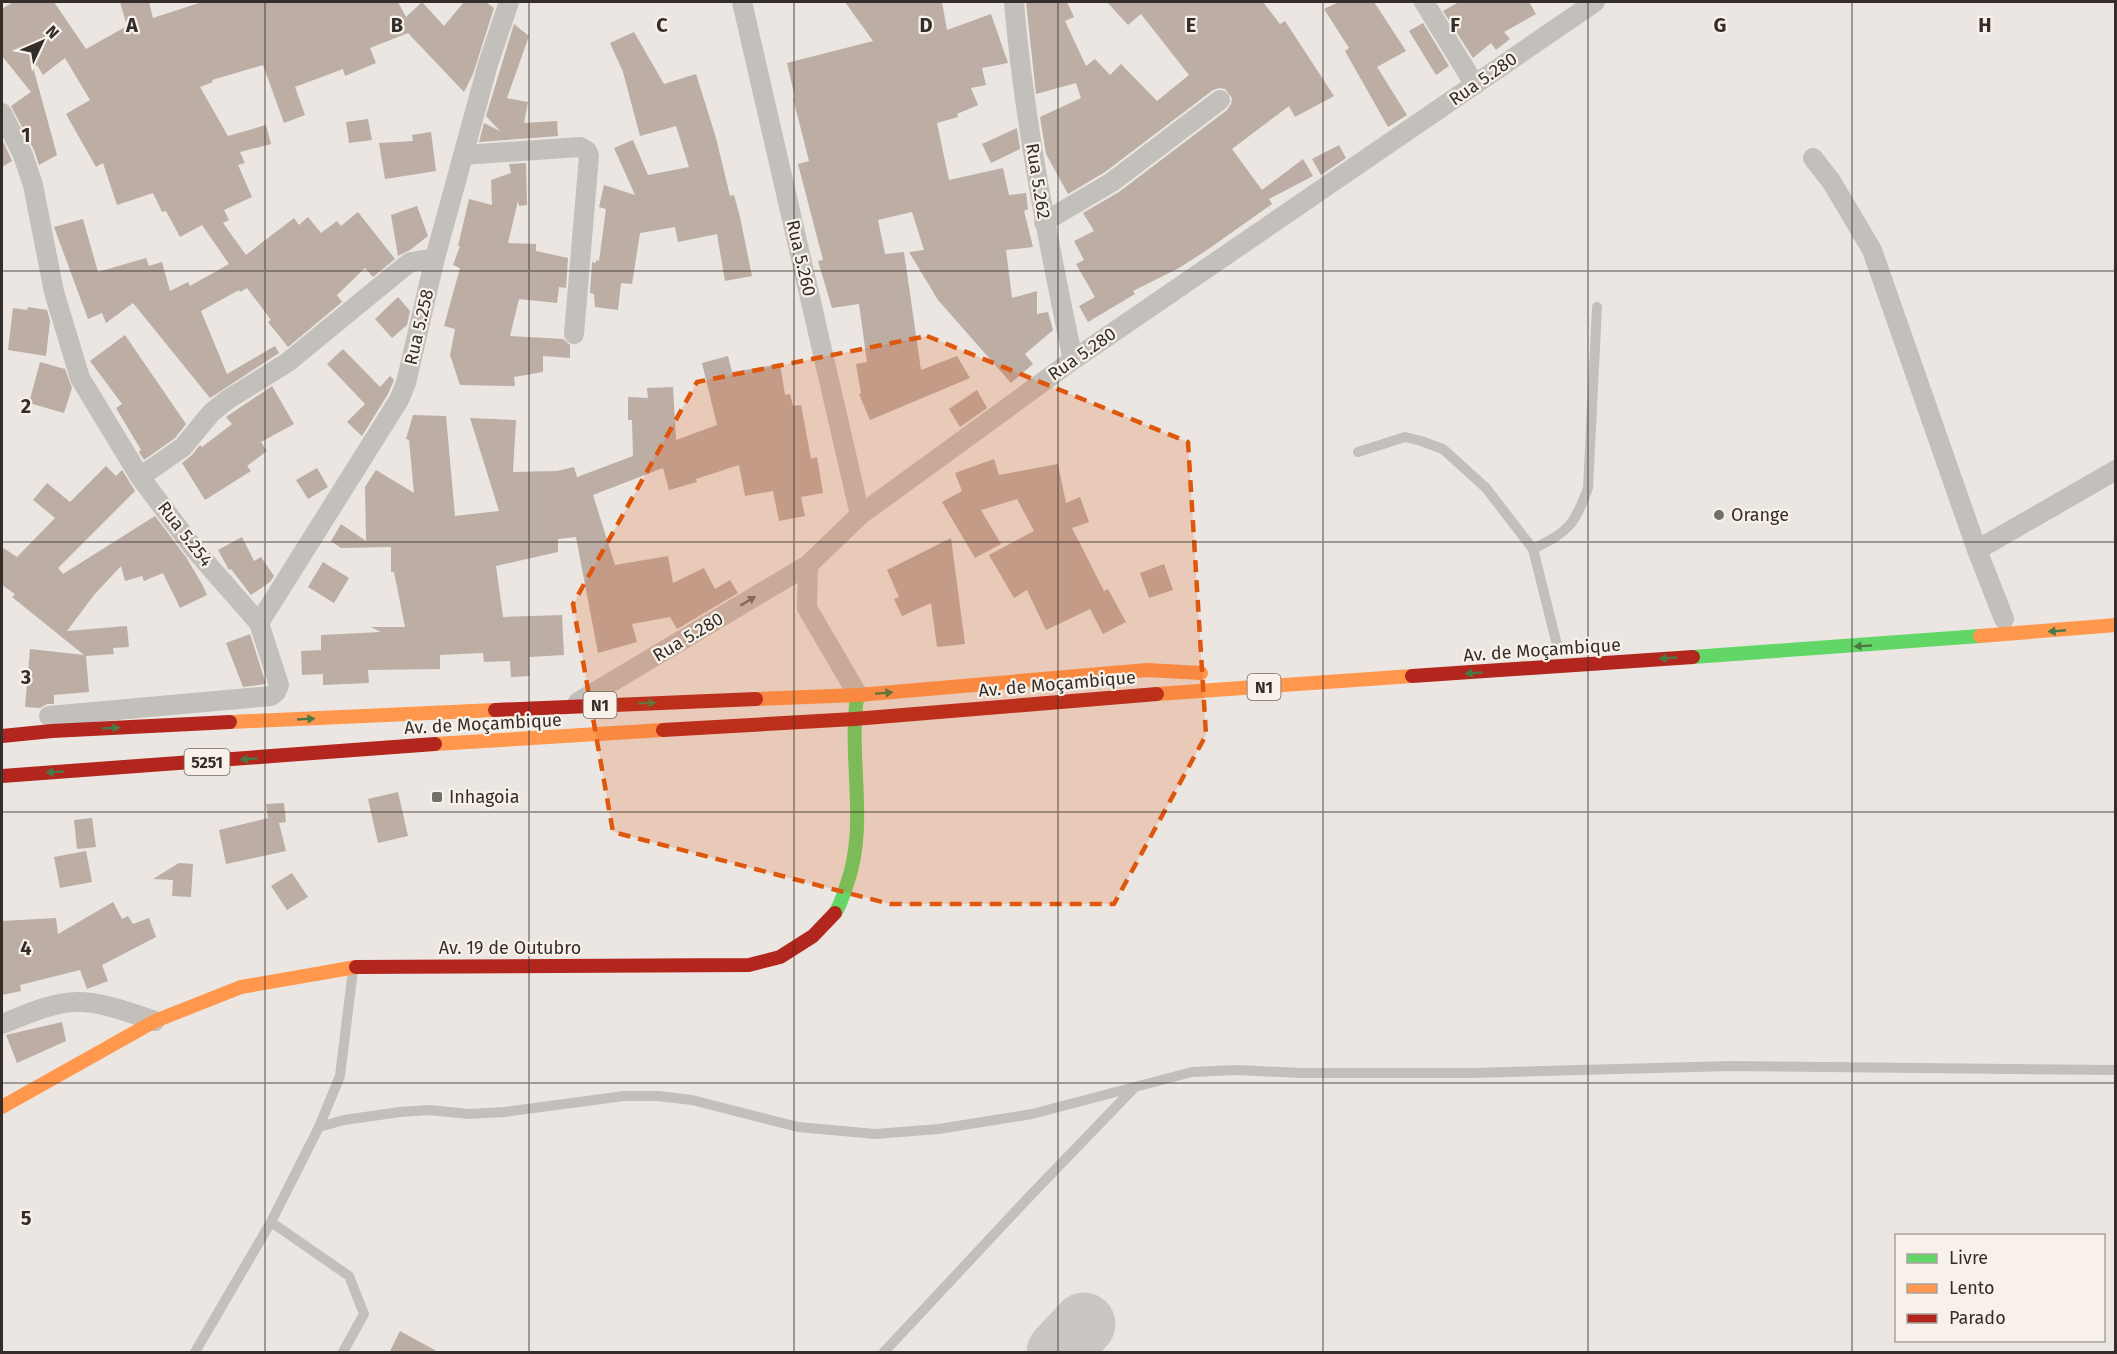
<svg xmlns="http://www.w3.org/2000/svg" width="2117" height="1354" viewBox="0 0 2117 1354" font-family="'Fira Sans',sans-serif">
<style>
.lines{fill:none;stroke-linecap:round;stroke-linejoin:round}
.taxiway{stroke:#cbc6c2;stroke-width:63}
.building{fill:#bcada5}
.lane{stroke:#c3bfba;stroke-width:10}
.street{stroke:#c3bfba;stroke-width:20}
.fast{stroke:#63d668;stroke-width:14}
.slow{stroke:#ff974d;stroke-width:14}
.jam{stroke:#b3261e;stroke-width:14}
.oneway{fill:#746f6a}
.oneway2{fill:#497945}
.marked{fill:#df570d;fill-opacity:0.2;stroke:#df570d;stroke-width:4.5;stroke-dasharray:12 8;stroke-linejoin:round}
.grid{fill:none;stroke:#342d29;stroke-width:1.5;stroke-opacity:0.55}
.poi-dot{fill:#746e69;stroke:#f7f1e9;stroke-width:2}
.labels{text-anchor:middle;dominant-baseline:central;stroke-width:4.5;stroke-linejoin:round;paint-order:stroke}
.shield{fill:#f7f1e9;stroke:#6e6863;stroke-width:1.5}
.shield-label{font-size:16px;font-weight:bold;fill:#342d29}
.street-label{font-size:18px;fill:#342d29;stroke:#f7f1e9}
.poi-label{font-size:18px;fill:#342d29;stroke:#f7f1e9;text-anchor:start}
.grid-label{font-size:20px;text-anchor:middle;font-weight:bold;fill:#342d29;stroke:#f7f1e9;stroke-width:4.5;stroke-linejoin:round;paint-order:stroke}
</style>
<rect width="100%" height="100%" fill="#ebe6e1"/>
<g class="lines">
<path class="taxiway" d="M1058 1352 1084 1324"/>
</g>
<path class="building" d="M13 2H54L86 49 127 26 120 2H149L153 18 202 2H398L406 17 422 2 444 26 464 2H486L494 8 473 74 464 92 408 33 370 48 376 63 345 76 343 69 295 87 305 115 284 123 263 65 212 80 213 82 200 87 228 136 266 125 271 144 240 152 245 163 238 165 252 197 224 210 229 220 223 223 246 255 294 218 299 225 308 217 321 233 337 221 341 226 358 212 395 259 373 277 365 268 337 295 342 302 288 347 268 322 271 320 247 288 240 292 239 290 201 311 227 374 275 346 279 353 210 398 133 303 106 323 102 313 88 319 54 227 83 219 98 272 146 258 149 266 162 262 170 291 188 282 190 286 229 264 202 225 180 237 166 211 162 212 153 193 117 205 103 163 96 167 66 114 90 100 65 58 43 75 37 65 33 67 57 155 39 165 34 150 11 106 31 92 2 56V9Z
M845 2H942L947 30 991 14 1008 63 982 68 986 85 971 88 978 105 957 114 958 117 937 123 949 180 1003 168 1009 195 1026 193 1028 209 1024 211 1033 247 1006 250 1012 298 1037 291V314L1048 312 1053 330 1025 354 1033 364 1011 383 938 300 909 252 924 250 912 212 878 220 885 254 904 252 921 370 957 356 970 378 870 420 859 394 861 393 856 364 867 362 859 304 832 308 818 261 823 260 798 164 809 161 793 98H795L787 63 873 41Z
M1026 2H1067L1074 17 1065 21 1086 66 1095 59 1110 75 1121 64 1157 101 1189 75 1141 14 1128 25 1107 2H1263L1280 24 1285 21 1334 96 1295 117 1289 106 1232 149 1262 190 1303 159 1313 176 1269 199 1272 204 1207 250 1179 268 1133 291 1135 294 1088 322 1079 306 1095 297 1076 264 1084 260 1074 241 1094 231 1083 213 1119 192 1227 110 1231 104 1232 98 1225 89 1219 88 1213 90 1105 172 1068 194 1046 154 1040 117 1081 98 1076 83 1036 94Z
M1339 2H1374L1406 51 1377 67 1407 115 1388 127 1345 51 1349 48 1324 9Z
M1459 2H1529L1536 14 1504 32 1510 39 1496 50 1491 43 1473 58 1443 11Z
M1423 23 1449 66 1436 75 1409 31Z
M514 24 529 36 507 98 528 102 524 123 557 121 558 136 479 142 484 123 500 131 486 116Z
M634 32 664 84 696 74 716 138 730 196 734 195 740 217 752 276 725 281 717 234 678 242 675 227 640 233 632 284 621 283 618 310 595 307 594 294 590 293 592 262 596 263V260L599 261 606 209 599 207 604 185 635 195 614 148 633 140 648 175 689 167 676 126 640 136 623 72 610 43Z
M368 119 372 140 349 143 346 122Z
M1017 128 1020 149 991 163 982 144Z
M431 132 436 171 385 179 379 143 413 141 412 135Z
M2 139 12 161 2 167Z
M1339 145 1346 158 1321 175 1312 159Z
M526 163 527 205 519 206 518 201 508 243 536 244V251L568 258 566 288 559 287 557 303 519 299 510 336 563 339 570 345V358L543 356V372L514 377 515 386 460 385 450 355 455 329 444 326 460 268 453 265 460 246H458L469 199 492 205 491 180 511 173 509 164Z
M417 206 428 236 410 250 398 256 391 215Z
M398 297 410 311 407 325 392 338 375 319Z
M28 307 47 310 50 321 46 356 8 350 13 308 27 310Z
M125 335 186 424 175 438 144 460 139 452 141 450 116 408 122 404 90 361Z
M343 349 380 387 390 376 394 380 388 394 362 436 347 422 365 404 327 364Z
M728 356 732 372 780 364 785 395 790 394 793 406 801 405 811 459 817 457 823 493 801 497 805 516 779 521 773 491 745 496 739 465 696 479 697 482 669 490 663 468 593 495 615 565 668 556 673 583 704 568 715 589 730 580 738 593 677 629 670 617 632 624 637 642 598 653 576 537 558 539V552L496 566 503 617 562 615 564 655 529 657 530 676 511 677 510 661 484 662 483 653 440 655V669L368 670 369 683 323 685V674L302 675 301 651 321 650V635L381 632 371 627H405L394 572H391V547L341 548 331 541 341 524 366 541 365 487 376 470 414 493 409 440 406 439 413 415 446 416 455 516 499 511 470 418 516 420 513 472 557 471 574 467 577 477 633 456 632 420H628V397L648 398 647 388 673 387 676 440 717 425 702 363Z
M40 362 65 369 72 388 64 413 29 403Z
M272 386 294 424 261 442 267 451 247 466 251 471 205 500 182 463 192 455 200 445 202 447 232 424 226 417Z
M977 390 987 408 960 427 949 409Z
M994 459 999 475 1058 464 1066 503 1080 497 1089 522 1072 528 1104 591 1108 589 1126 622 1103 634 1090 609 1046 630 1027 590 1014 598 989 555 1034 531 1017 499 981 510 1001 544 975 558 942 502 962 491 955 473Z
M106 466 116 476 122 470 135 491 58 568 63 574 155 516 186 557 202 584 207 595 180 608 163 573 144 581 142 576 125 581 121 566 94 595 67 631 127 626 129 647 113 648 114 654 86 656 89 692 54 695V704H47L40 708 25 707 30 649 84 655 12 597 15 594 2 585V547L17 557 55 518 33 500 47 483 70 502Z
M317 468 328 487 308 499 296 480Z
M242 537 254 561 261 557 274 576 270 582 251 595 231 569 229 570 218 550Z
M951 538 965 644 937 647 931 603 902 616 894 599 899 597 887 570Z
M323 562 349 578 334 603 308 587Z
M1164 564 1173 590 1149 598 1140 573Z
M250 634 266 684 243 687 226 643Z
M398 792 408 836 378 843 368 799Z
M284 803 286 822 279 823 286 851 226 864 219 830 268 818 266 804Z
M92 818 96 847 77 849 74 820Z
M86 851 92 882 60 888 54 857Z
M179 863 193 864 191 897 172 896 173 880 153 879Z
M292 873 308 897 287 910 271 886Z
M113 902 122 919 128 916 133 924 149 918 156 937 102 965 108 981 87 989 80 970 20 985 21 991 2 995V921L56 918 58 934Z
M62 1022 66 1041 17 1063 6 1035Z
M400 1331 440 1353H389Z"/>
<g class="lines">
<path class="lane" d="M1358 452 1405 437 1421 441 1443 449 1486 488 1533 549 1558 649
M1533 549C1569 531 1574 526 1588 488L1597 307
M319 1127 344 1120 400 1112 429 1110 469 1114 504 1112 624 1096H658L692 1100 798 1127 875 1134 939 1129 1032 1114 1192 1072 1237 1070 1301 1073H1472L1731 1066 2116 1070
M271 1222 349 1276 364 1314 343 1352
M195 1352 271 1222 319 1127 340 1076 353 970
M884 1352 1028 1198 1135 1087"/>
<path class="street" d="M742 2 860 515
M1014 2C1024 122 1048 241 1073 360
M1424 2 1475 85
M2 113 23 155 33 185 54 292 80 378 140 477 195 550 259 623 279 685 276 692 271 696 49 716
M463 155 580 147 587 151 589 156 574 334
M1813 158 1831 181 1872 250 1977 550 2004 619
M1044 222 1112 182 1220 100
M140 477 183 447 211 413 227 400 288 362 405 266 411 262 435 258
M1977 550 2116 470
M808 565 807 608 858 695
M259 623 399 400 406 383 435 258 488 64 509 2
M578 702 808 565 860 515 1073 360 1595 2
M2 1024C25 1015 52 1002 78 1002 104 1002 130 1013 155 1021"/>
<path class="fast" d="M1693 657 1980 636
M835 913C840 906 843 896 846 887 869 826 848 761 857 697"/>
<path class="slow" d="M1980 636 2116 625
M1157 694 1412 676
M756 699 858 695 1147 670 1201 673
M230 722 495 710
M435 744 663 730
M2 1107 155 1021 241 987 356 967"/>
<path class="jam" d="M1412 676 1693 657
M495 710 756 699
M663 730 854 719 1157 694
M2 736 52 731 230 722
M2 776 435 744
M356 967 749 965 780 957 813 936 835 913"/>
</g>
<defs><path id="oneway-solid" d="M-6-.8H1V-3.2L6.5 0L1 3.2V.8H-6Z" transform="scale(1.5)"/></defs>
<use class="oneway" href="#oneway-solid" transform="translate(748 601) rotate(-31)"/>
<g class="oneway2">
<use href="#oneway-solid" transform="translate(2057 631) rotate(175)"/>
<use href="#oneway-solid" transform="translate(1863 646) rotate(177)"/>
<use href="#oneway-solid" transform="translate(1668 658) rotate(176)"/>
<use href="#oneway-solid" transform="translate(1474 673) rotate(176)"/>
<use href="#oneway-solid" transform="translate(884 693) rotate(-5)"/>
<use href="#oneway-solid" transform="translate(647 703) rotate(-2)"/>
<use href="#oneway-solid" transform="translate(306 719) rotate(-3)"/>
<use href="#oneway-solid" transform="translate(111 728) rotate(-3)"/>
<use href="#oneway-solid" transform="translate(249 759) rotate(176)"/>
<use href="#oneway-solid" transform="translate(55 772) rotate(176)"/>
</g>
<path class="marked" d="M927 336 1188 442 1206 735 1114 904H890L613 832 573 604 697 382Z"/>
<path class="grid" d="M265 2V1352M529 2V1352M794 2V1352M1058 2V1352M1323 2V1352M1588 2V1352M1852 2V1352M2 271H2116M2 542H2116M2 812H2116M2 1083H2116"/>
<g class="poi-dot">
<circle cx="1719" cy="515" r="6"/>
<rect x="431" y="791" width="12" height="12" rx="3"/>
</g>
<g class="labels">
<g class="shield">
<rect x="1247.5" y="674" width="33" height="26" rx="4.5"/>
<rect x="583.5" y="692" width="33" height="26" rx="4.5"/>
<rect x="184.5" y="749" width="45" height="26" rx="4.5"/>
</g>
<g class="shield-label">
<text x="1264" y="687">N1</text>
<text x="600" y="705">N1</text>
<text x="207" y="762">5251</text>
</g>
<g class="street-label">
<text transform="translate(1483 79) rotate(-35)">Rua 5.280</text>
<text transform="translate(1038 181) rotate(81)">Rua 5.262</text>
<text transform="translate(801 258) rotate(77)">Rua 5.260</text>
<text transform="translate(419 327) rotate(-77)">Rua 5.258</text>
<text transform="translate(1082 354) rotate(-35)">Rua 5.280</text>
<text transform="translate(185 534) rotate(52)">Rua 5.254</text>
<text transform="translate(688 637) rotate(-31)">Rua 5.280</text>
<text transform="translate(1542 650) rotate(-4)">Av. de Moçambique</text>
<text transform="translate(1057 684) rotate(-5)">Av. de Moçambique</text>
<text transform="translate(483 724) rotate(-3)">Av. de Moçambique</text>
<text x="510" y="948">Av. 19 de Outubro</text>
</g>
<g class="poi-label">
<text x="1731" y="515">Orange</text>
<text x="449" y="797">Inhagoia</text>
</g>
</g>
<g class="grid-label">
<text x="132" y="32">A</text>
<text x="397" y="32">B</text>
<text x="662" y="32">C</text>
<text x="926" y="32">D</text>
<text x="1191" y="32">E</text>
<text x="1455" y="32">F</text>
<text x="1720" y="32">G</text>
<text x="1985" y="32">H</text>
<text x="26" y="142">1</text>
<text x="26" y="413">2</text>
<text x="26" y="684">3</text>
<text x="26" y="955">4</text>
<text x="26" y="1225">5</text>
</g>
<rect width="2117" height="1354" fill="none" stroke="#342d29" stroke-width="6"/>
<rect x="1895" y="1234" width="210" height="108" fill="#f7f1e9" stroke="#a9a39c" stroke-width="1.5"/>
<rect x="1907" y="1254" width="30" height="9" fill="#63d668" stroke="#a9a39c" stroke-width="1.5"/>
<text x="1949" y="1264" font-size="18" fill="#342d29">Livre</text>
<rect x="1907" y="1284" width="30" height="9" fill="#ff974d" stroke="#a9a39c" stroke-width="1.5"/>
<text x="1949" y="1294" font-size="18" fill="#342d29">Lento</text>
<rect x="1907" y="1314" width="30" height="9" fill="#b3261e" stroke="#a9a39c" stroke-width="1.5"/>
<text x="1949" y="1324" font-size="18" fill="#342d29">Parado</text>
<g transform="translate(42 42) rotate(46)" stroke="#f7f1e9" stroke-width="4.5" paint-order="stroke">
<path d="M0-4.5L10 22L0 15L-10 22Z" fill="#342d29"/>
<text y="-9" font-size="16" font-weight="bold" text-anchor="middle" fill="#342d29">N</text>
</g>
</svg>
